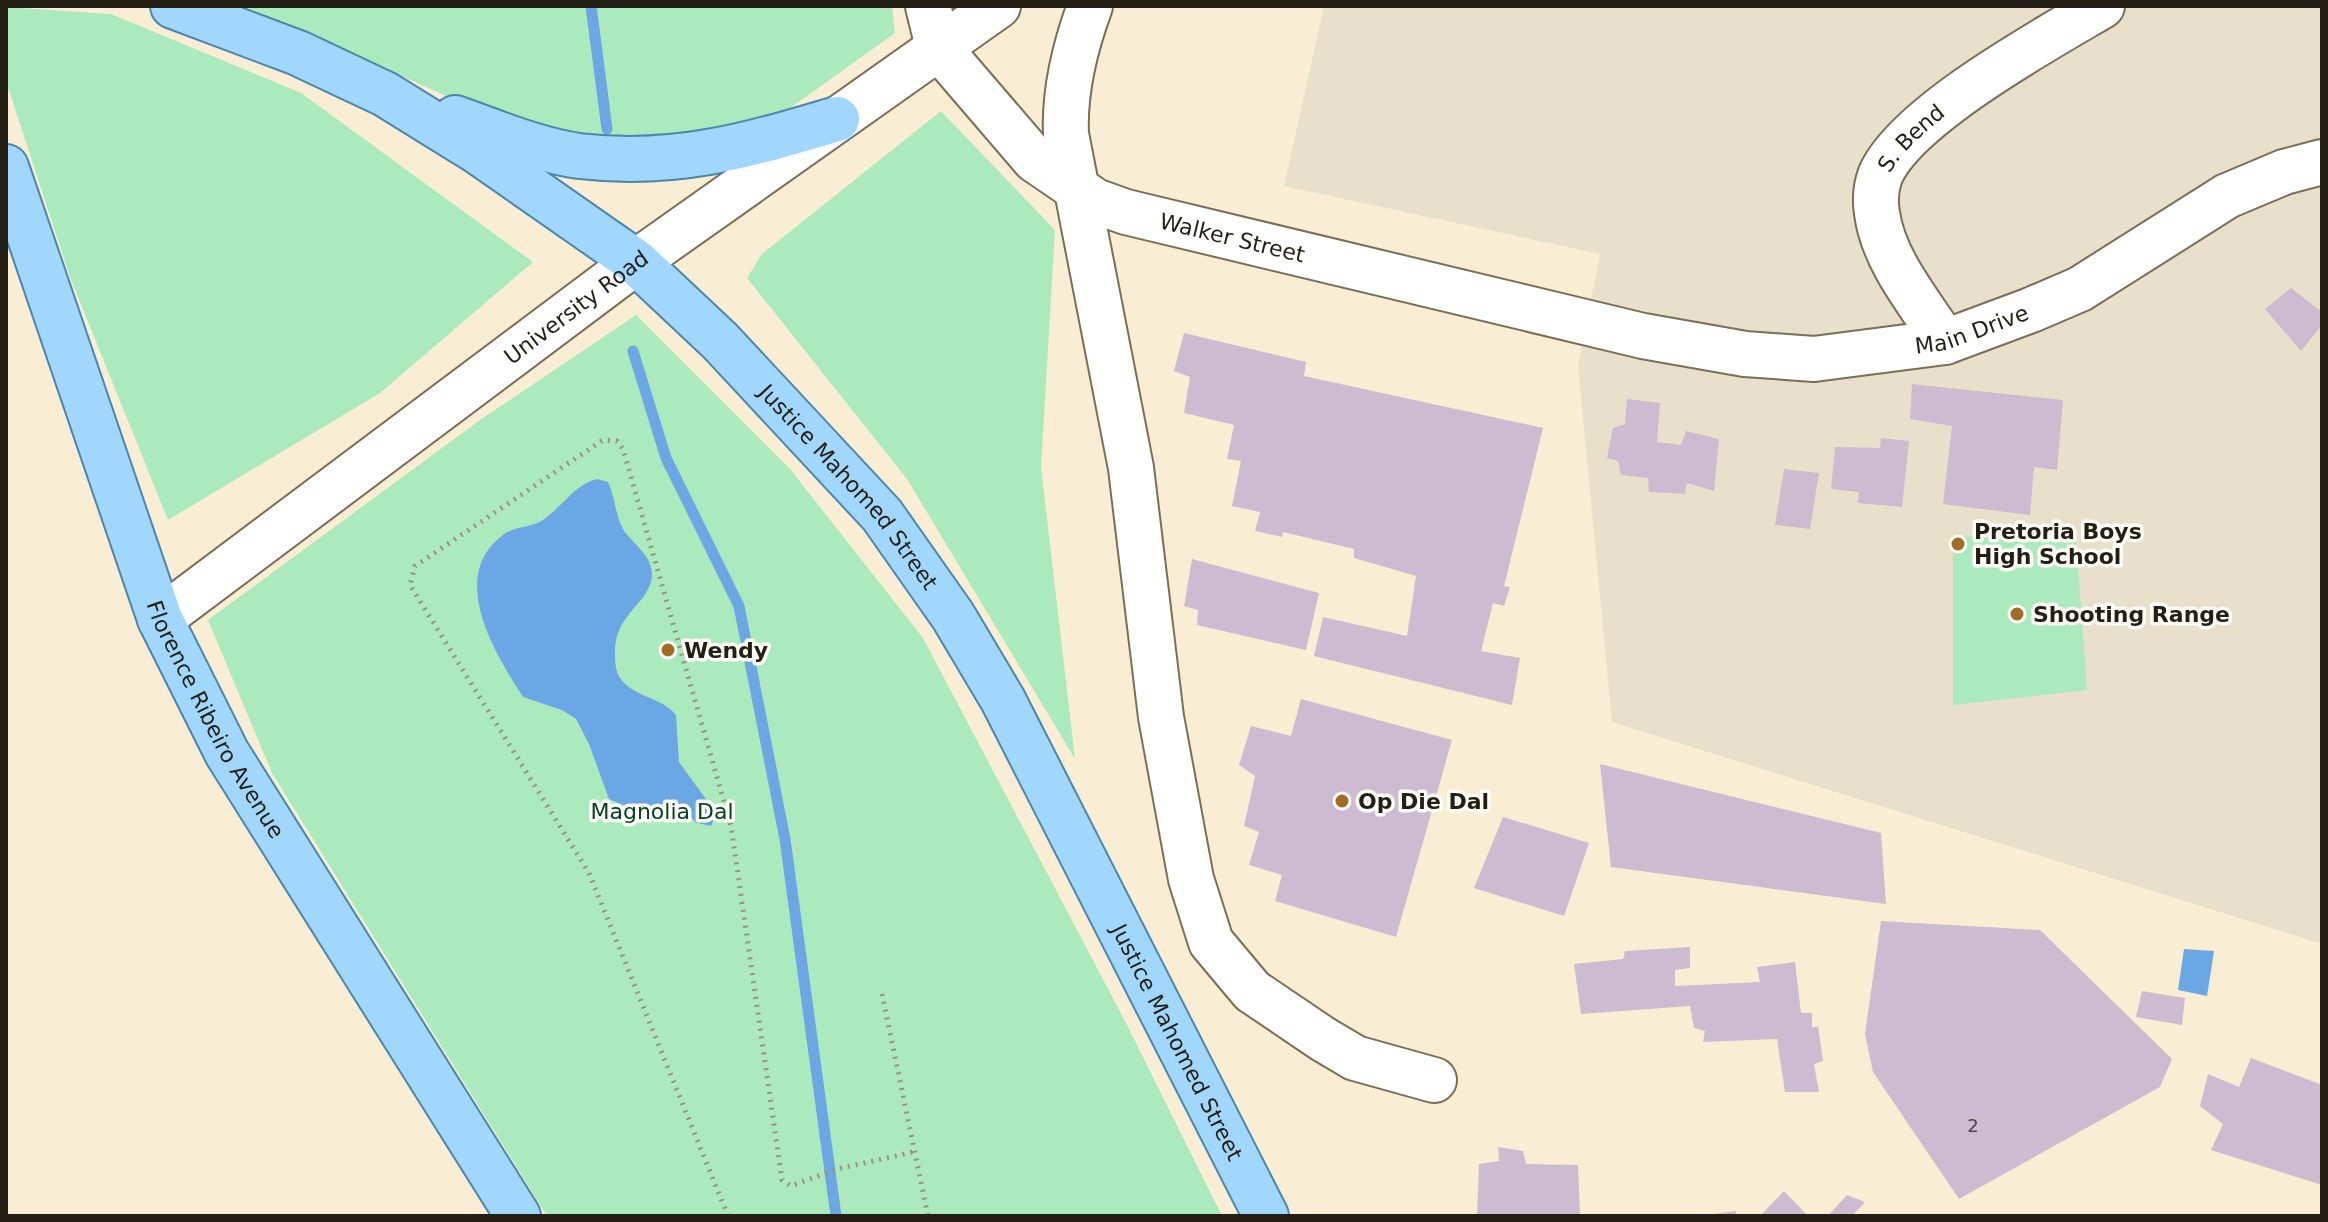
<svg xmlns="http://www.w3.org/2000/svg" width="2328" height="1222" viewBox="0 0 2328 1222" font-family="'DejaVu Sans',sans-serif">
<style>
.education{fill:#e9e0cb}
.green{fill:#abeabc}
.water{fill:#6ba7e4}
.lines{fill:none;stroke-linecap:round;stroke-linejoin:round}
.stream{stroke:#6ba7e4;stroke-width:11}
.building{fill:#cdbbd1}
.minor-casing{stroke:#796f58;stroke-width:48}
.major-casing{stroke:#4c86ab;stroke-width:48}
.path{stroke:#9b9380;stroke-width:5;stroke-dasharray:2 6;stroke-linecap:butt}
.minor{stroke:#fff;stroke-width:44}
.major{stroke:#a1d7fd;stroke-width:44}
.poi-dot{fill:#a16c25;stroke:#fefcf7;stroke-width:3}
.labels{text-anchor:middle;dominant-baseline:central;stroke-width:7;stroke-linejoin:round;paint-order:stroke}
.number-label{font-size:18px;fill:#4e4644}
.street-label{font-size:22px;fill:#231f15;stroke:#fefcf7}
.poi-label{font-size:22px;font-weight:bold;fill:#231f15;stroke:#fefcf7;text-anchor:start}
.park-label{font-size:22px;fill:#034321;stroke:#fefcf7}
</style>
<rect width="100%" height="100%" fill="#f9eed4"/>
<path class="education" d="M1324 6H2322V944L1612 722 1578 366 1600 254 1284 186Z"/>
<path class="green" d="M245 6H892L895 33 772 121 676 149 536 136Z
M6 7 111 14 301 93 533 262 380 393 168 520 70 277 6 81Z
M941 111 1055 230 1041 467 1075 759 907 479 747 278 762 254Z
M636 315 790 469 923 638 1125 1021 1222 1216H547L272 773 208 620 480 420Z
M2075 525 2087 690 1953 705V538Z"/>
<path class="water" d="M597 479 608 482C615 497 615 514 623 529 633 545 651 553 652 574 652 603 613 613 615 655 615 663 616 672 620 678 633 697 662 697 676 715L679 762 716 813 711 826 697 823 680 808 633 809 609 799 589 744 576 719 562 710 523 697C495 653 447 577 503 535 514 526 531 528 543 520 562 507 575 484 597 479Z
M2184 949 2214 951 2207 996 2178 990Z"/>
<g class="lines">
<path class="stream" d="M591 6 607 129
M633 351 666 458 739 606 785 839 836 1216"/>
</g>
<path class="building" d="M2291 288 2322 312V325L2301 351 2265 309Z
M1184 333 1306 362 1304 376 1543 428 1504 586 1510 587 1504 606 1493 603 1481 651 1520 658 1512 705 1314 656 1323 617 1407 636 1416 576 1354 558V549L1283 532 1282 537 1255 531 1260 512 1232 506 1241 461 1227 459 1234 425 1184 413 1190 377 1174 371Z
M1912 384 2063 400 2057 470 2034 467 2030 515 1943 504 1952 426 1910 419Z
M1627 399 1660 403 1657 442 1681 445 1686 431 1719 439 1714 491 1687 483 1685 494 1649 492 1648 478 1621 475 1618 461 1607 458 1613 428 1625 424Z
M1881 438 1909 441 1902 507 1858 503 1859 492 1831 489 1835 447 1880 448Z
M1784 469 1819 473 1810 529 1775 525Z
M1192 559 1319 593 1306 650 1197 625 1198 610 1184 606Z
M1301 699 1452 740 1396 937 1275 901 1282 875 1249 865 1259 832 1244 826 1255 776 1239 765 1251 726 1291 736Z
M1600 764 1881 833 1886 904 1611 867Z
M1503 817 1589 843 1564 916 1474 888Z
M1881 921 2040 930 2172 1059 2160 1087 1959 1199 1873 1072 1865 1034Z
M1690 947V968L1675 970V986L1760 982 1757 967 1795 962 1801 1013H1812V1028L1818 1026 1823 1061 1814 1064 1819 1092H1785L1777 1039 1703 1042 1705 1031 1694 1028 1690 1006 1581 1014 1574 964 1623 959 1625 951Z
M2142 991 2185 998 2182 1025 2136 1017Z
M2251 1058 2322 1085V1185L2211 1150 2223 1124 2200 1106 2208 1074 2239 1087Z
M1498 1147 1523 1151 1526 1164 1578 1165 1580 1216H1477L1479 1164 1499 1161Z
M1784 1191 1808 1216H1760Z
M1847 1195 1865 1202 1852 1216H1828Z
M1736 1211V1216H1713V1214Z"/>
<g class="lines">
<defs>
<g id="minor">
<path id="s1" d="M928 6 938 47 1035 160 1095 201 1126 212 1643 336 1745 354 1814 359 1945 342 2031 310 2080 289 2227 196 2284 172 2322 162"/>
<path d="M1090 6C1075 47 1064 90 1066 134L1131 468 1161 717 1191 879 1211 942 1252 991 1323 1039 1355 1058 1434 1080"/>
<path id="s2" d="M1945 342C1920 303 1883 260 1877 213 1875 201 1876 187 1880 176 1904 117 2046 39 2102 6"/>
<path id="s3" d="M160 619 636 262 998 6"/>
</g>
<g id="major">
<path id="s4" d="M173 6 298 53 385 94 477 151 636 262 720 341 882 515 953 616 1003 700 1266 1216"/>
<path d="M455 118C495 132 537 150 579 156 674 167 747 146 837 119"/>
<path id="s5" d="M6 167 160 619 227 753 518 1216"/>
</g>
</defs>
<use href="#minor" class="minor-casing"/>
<use href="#major" class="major-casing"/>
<path class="path" d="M882 994 928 1216
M728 1216 589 873 410 585 415 566 603 440 617 441 623 449 731 826 782 1180 791 1186 837 1169 913 1152"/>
<use href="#minor" class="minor"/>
<use href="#major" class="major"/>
</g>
<g class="poi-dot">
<circle cx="1958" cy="544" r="8"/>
<circle cx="2017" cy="614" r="8"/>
<circle cx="668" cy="650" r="8"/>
<circle cx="1342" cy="801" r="8"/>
</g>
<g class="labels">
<g class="number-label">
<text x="1973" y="1125">2</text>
</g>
<g class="street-label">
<text stroke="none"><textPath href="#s2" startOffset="234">S. Bend</textPath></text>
<text stroke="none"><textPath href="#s1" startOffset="406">Walker Street</textPath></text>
<text stroke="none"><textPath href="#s3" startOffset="520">University Road</textPath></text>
<text stroke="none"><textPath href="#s1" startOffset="1162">Main Drive</textPath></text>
<text stroke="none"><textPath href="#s4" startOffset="842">Justice Mahomed Street</textPath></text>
<text stroke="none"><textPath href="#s5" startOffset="592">Florence Ribeiro Avenue</textPath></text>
<text stroke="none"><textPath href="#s4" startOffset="1490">Justice Mahomed Street</textPath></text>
</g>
<g class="poi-label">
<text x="1974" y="531">Pretoria Boys<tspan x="1974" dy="25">High School</tspan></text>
<text x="2033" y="614">Shooting Range</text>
<text x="684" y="650">Wendy</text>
<text x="1358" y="801">Op Die Dal</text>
</g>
<g class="park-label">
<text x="662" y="811">Magnolia Dal</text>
</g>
</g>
<rect width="2328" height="1222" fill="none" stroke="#231f15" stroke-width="16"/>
</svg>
